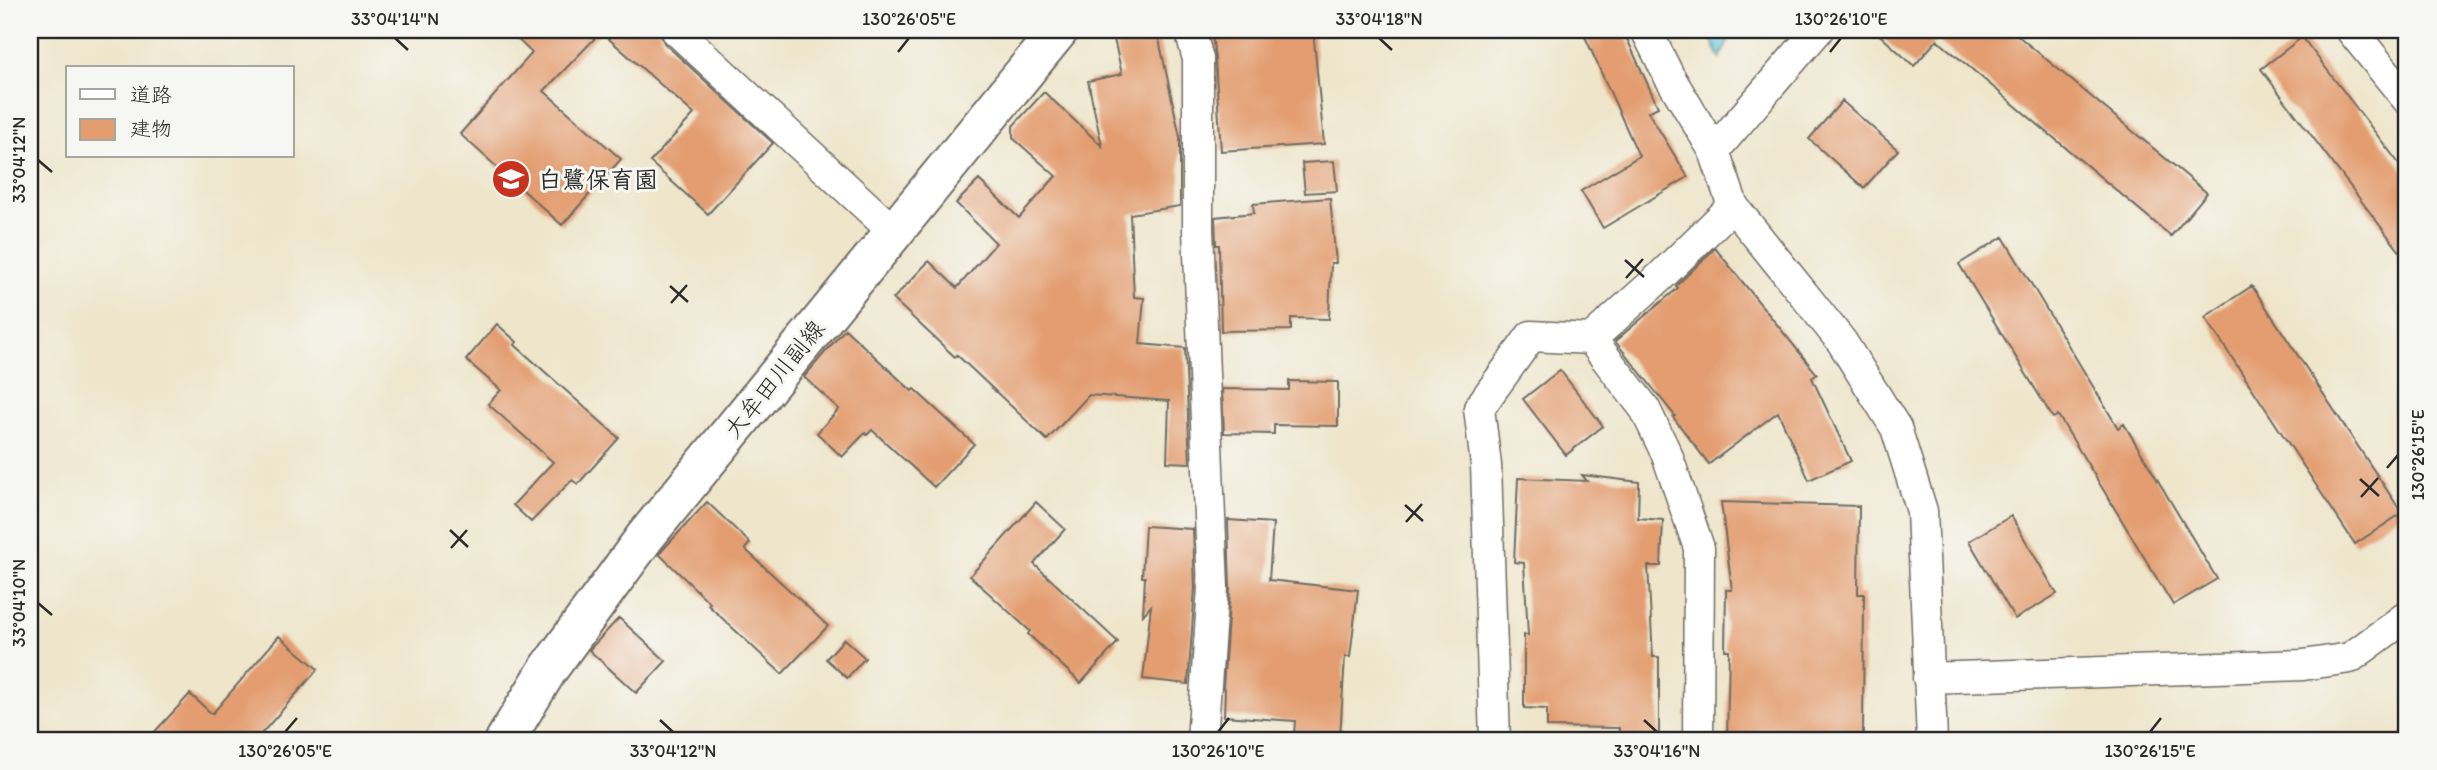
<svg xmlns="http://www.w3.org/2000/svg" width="2437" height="770" viewBox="0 0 2437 770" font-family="Itim,'Klee One',sans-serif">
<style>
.water{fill:#60c8dc;stroke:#467a84;stroke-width:2}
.building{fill:#e39d6f}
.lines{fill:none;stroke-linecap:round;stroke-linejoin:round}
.minor-casing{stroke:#6f6c63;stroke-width:33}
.primary-casing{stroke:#6f6c63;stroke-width:42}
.minor{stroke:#fff;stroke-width:30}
.primary{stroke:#fff;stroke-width:38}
.ticks{fill:none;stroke:#2b2b2b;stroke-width:2.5}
.labels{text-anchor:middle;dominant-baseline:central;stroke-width:6;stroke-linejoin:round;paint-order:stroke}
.poi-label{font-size:24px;font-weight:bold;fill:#2b2b2b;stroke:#f6f6f2;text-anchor:start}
.street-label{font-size:24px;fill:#2b2b2b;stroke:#f6f6f2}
.neatline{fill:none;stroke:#2b2b2b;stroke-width:2.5}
.ticks-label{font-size:18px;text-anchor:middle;fill:#2b2b2b}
</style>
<rect width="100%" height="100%" fill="#f6f6f2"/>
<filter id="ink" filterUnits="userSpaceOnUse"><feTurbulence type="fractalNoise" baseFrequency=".0143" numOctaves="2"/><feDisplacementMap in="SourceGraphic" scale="14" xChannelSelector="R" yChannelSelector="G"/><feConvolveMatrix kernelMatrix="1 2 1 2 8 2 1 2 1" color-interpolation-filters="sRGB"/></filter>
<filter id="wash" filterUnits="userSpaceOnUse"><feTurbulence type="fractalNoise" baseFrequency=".00686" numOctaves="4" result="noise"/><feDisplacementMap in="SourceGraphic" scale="28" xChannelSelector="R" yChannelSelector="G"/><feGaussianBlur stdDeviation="1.57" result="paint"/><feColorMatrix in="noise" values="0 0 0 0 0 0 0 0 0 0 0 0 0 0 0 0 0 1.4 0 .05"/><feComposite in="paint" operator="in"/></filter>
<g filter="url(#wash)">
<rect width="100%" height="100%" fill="#eee5ca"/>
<path class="water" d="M1707 30H1734L1720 58Z"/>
<g id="blocks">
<path class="building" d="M508 30H659L664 43 773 143 708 214 650 162 694 114 601 32 544 91 621 159 562 225 460 134 532 53Z
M1112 30H1157L1180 137V206L1130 214 1134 297 1144 298 1140 344 1185 348 1190 463 1167 462 1169 401 1089 395 1047 440 957 355 955 357 893 299 929 261 957 288 996 243 956 203 979 180 1019 218 1056 176 1013 138V126L1044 92 1102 146 1088 81 1122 74Z
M1226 30H1313L1324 144 1221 151 1215 59 1212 33 1226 32Z
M1582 30H1623L1658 107 1648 112 1688 177 1603 228 1581 191 1639 156Z
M1874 30H2011L2207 193 2171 236 1937 40 1914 66Z
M2302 37 2407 174V261L2261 69Z
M1842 101 1898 150 1864 188 1809 139Z
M1334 161 1337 191 1305 193 1302 163Z
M1330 198 1336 263H1331L1329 319 1291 318V330L1221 331 1219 245H1216L1215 217 1254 213 1253 204Z
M2003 237 2118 428 2124 424 2217 579 2173 605 2058 415 2053 418 1959 264Z
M1715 248 1817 374 1812 378 1851 461 1809 480 1778 412 1709 464 1673 417 1675 416 1615 341 1678 288 1676 286Z
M2252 286 2402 513 2355 544 2205 317Z
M497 324 517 342 515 345 619 438 578 484 572 480 531 522 513 505 553 462 488 404 501 390 466 360Z
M845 329 912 391 914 389 974 444 934 487 872 430 867 435 865 433 842 457 817 433 839 409 804 377Z
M1560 370 1603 426 1566 455 1523 399Z
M1289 381 1338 382V426L1274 425V434L1224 433 1222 389 1289 390Z
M1582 475 1639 482 1638 518 1663 520 1661 566H1648L1653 657H1659V740H1619V728L1547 727V709L1524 708V635H1528L1524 563 1514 562 1518 478 1587 481Z
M707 502 750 543 745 549 828 626 782 674 708 605 710 603 659 554Z
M1036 502 1065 529 1034 564 1118 642 1081 683 1028 634 1030 631 970 576Z
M1721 502 1859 506 1858 594H1864L1863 740 1778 738V740H1727L1729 650H1725L1726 590H1732Z
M2011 516 2057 594 2015 619 1969 541Z
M1228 520 1273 523 1269 580 1358 590 1350 657H1345L1340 737 1294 735 1295 721 1224 716 1225 689 1223 688 1230 589Z
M1145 526 1193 529 1195 588 1188 684 1143 679 1151 606 1143 615 1145 577H1142Z
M619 618 666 661 636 693 589 650Z
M279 636 318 669 256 740H147L190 694 212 714Z
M844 639 865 658 847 678 826 659Z"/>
</g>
</g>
<g filter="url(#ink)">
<use href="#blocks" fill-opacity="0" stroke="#6f6c63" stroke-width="2"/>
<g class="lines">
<defs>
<path id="minor" d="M676 30 894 232
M1190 30 1198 59V230L1213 588 1202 740
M1646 30 1669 76 1714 151 1733 206 1842 342 1896 428 1922 511 1932 740
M2351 30 2407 99
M1714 151 1818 30
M1591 339 1645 409 1667 455 1699 548 1698 740
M1928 678 2303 665 2350 658 2407 616
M1495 740 1486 465 1479 408 1531 336 1591 339 1659 278 1733 206"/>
<path id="primary" d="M505 740 547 671 645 537 1059 30"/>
</defs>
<use href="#minor" class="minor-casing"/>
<use href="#primary" class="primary-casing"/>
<use href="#minor" class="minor"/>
<use href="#primary" class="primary"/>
</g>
</g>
<path class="ticks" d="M395 38 408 50M1379 38 1392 50M898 52 909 38M1830 52 1841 38M38 160 52 172M1625 260 1644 277M1626 278 1643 259M670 286 688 302M671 303 687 285M2387 468 2398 455M2360 479 2379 496M2361 497 2378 478M1405 505 1423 521M1406 522 1422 504M450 530 468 547M451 548 467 530M38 603 52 615M660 720 673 732M1644 720 1657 732M285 732 297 718M1218 732 1229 718M2150 732 2161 718"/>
<defs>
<symbol id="school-disc" viewBox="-11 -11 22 22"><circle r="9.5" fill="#c8321e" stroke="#f6f6f2"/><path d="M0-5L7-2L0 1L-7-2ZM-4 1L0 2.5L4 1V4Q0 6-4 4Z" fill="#fff"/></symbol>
</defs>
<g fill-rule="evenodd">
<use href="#school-disc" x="489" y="157" width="44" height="44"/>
</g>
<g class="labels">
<g class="poi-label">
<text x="538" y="179">白鷺保育園</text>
</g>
<g class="street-label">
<text transform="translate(774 379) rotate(-51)">大牟田川副線</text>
</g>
</g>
<rect width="2437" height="770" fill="none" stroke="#f6f6f2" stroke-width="77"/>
<rect x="66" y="66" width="228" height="91" fill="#f6f6f2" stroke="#a5a5a2" stroke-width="2"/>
<rect x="80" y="89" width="35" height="10" fill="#ffffff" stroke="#a5a5a2" stroke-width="2"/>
<text x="130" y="102" font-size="21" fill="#2b2b2b">道路</text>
<rect x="80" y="119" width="35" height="21" fill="#e39d6f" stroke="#a5a5a2" stroke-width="2"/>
<text x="130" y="136" font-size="21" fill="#2b2b2b">建物</text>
<rect x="38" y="38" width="2360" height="694" class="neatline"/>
<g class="ticks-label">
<text x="395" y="25">33°04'14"N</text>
<text x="909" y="25">130°26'05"E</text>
<text x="1379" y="25">33°04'18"N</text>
<text x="1841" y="25">130°26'10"E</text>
<text transform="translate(19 160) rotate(-90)" y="6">33°04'12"N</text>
<text transform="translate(2418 455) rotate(-90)" y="6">130°26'15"E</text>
<text transform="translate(19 603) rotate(-90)" y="6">33°04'10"N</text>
<text x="285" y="757">130°26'05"E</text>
<text x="673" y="757">33°04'12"N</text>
<text x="1218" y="757">130°26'10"E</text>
<text x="1657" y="757">33°04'16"N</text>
<text x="2150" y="757">130°26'15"E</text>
</g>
</svg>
